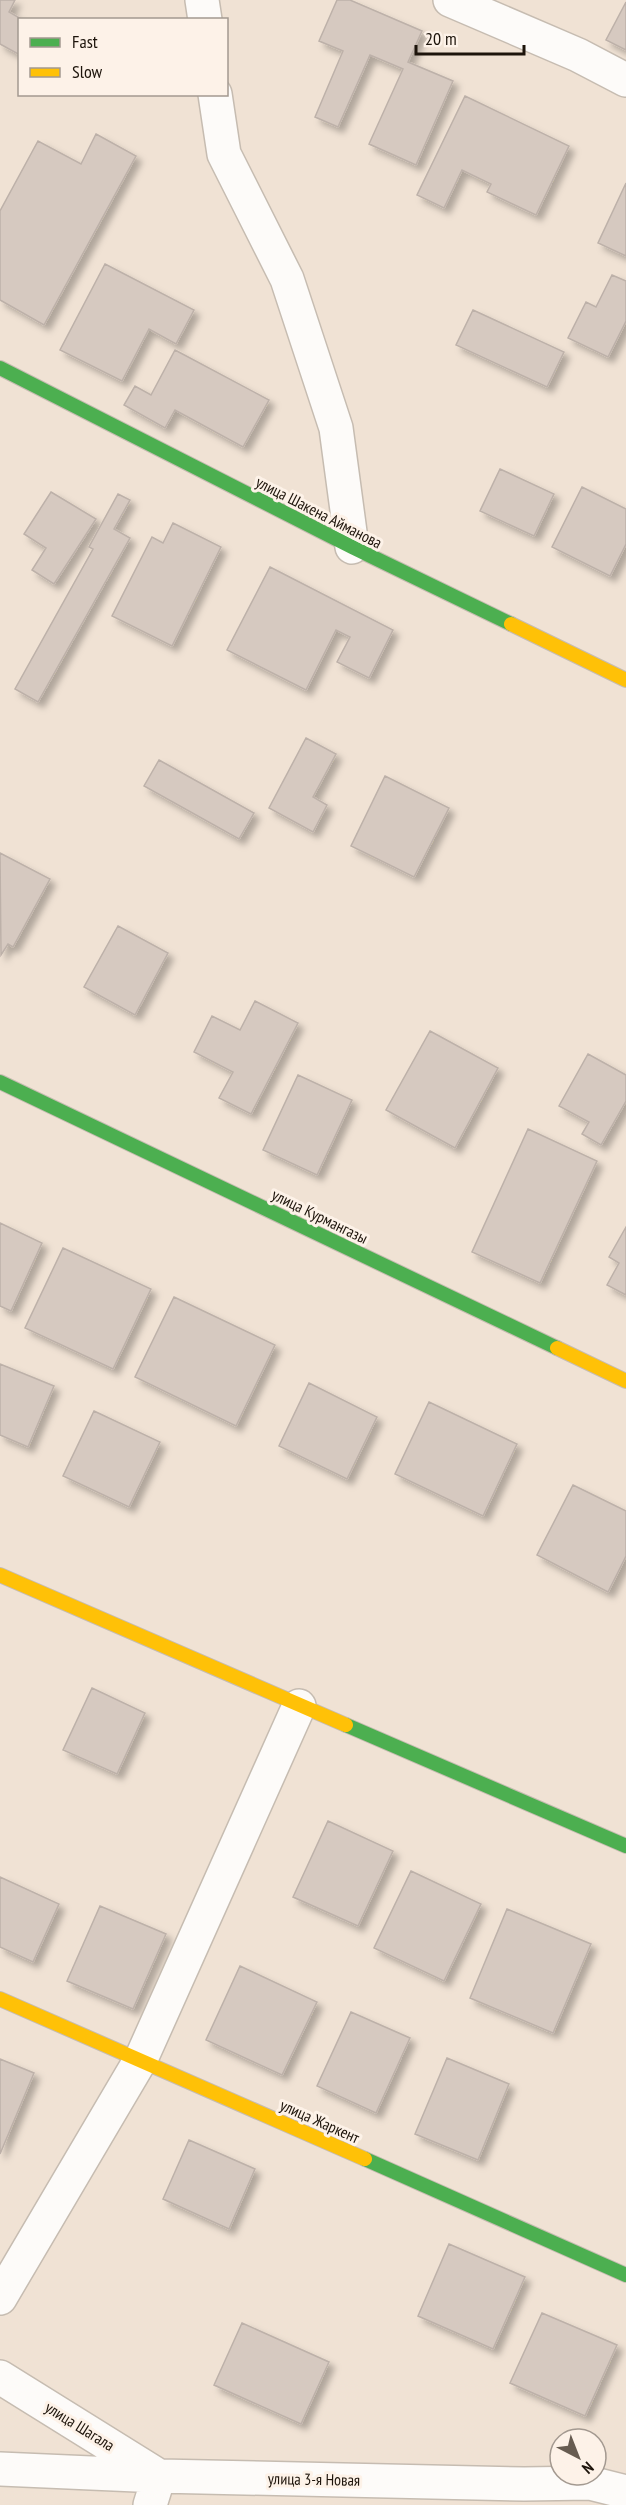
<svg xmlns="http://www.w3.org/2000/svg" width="626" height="2505" viewBox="0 0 626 2505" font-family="'PT Sans Narrow',sans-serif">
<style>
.building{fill:#d6c9c0;stroke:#bdb1a9;stroke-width:1.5;filter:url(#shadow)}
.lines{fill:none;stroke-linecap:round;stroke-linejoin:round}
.street-casing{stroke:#c6bcb1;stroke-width:36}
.fast-casing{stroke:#c6bcb1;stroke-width:16}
.slow-casing{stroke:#c6bcb1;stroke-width:16}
.street{stroke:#fdfbf9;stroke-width:33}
.fast{stroke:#4caf50;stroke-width:14}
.slow{stroke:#ffc107;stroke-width:14}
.labels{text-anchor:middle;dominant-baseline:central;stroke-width:6;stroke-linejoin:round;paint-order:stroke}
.street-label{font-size:16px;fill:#1d140b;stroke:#fdf2e8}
</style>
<defs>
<filter id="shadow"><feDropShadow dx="5.5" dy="5.5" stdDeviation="3" flood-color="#0004"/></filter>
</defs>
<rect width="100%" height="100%" fill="#f0e2d4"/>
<path class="building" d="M0 0H15L9 12 23 20H20V55L0 44Z
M337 0H350L422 31 408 62 453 81 416 165 369 144 403 69 370 55 338 127 315 117 343 51 319 41Z
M626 2V50L606 40Z
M465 96 569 146 536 215 487 192 491 184 462 170 444 208 417 195Z
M96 134 136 156 44 325 0 300V211L38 141 81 164Z
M626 183V256L598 243Z
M105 264 194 310 176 344 149 329 122 381 60 350Z
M612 275 626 281V321L608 357 568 338 586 302 596 307Z
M473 310 564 352 547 387 456 345Z
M175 350 269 400 243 447 175 410 165 428 124 405 135 386 151 395Z
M500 469 554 494 534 536 480 511Z
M582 487 626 509V544L610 576 552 547Z
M51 492 96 519 54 584 32 570 46 548 24 534Z
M118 494 130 500 114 529 130 538 38 702 15 689 93 549 89 547Z
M173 523 221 547 172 646 112 616 152 537 163 543Z
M270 567 393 630 369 678 337 662 350 637 336 630 306 690 227 650Z
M306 738 336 754 313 797 327 805 313 832 269 808Z
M159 760 254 813 239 839 144 786Z
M385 776 449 808 414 877 351 846Z
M0 853 50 879 13 947 8 944 1 955Z
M118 926 168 953 135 1015 84 987Z
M255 1001 298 1023 251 1114 219 1098 233 1072 194 1052 212 1016 240 1030Z
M430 1031 498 1068 455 1148 386 1110Z
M588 1054 626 1075V1101L601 1145 582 1134 589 1122 559 1106Z
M298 1075 352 1100 317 1175 263 1150Z
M528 1129 597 1161 540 1283 472 1252Z
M0 1223 42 1243 11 1311 0 1306Z
M626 1227V1295L607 1285 619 1263 609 1257Z
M63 1248 151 1289 113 1369 25 1328Z
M174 1297 275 1345 236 1426 135 1377Z
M0 1364 54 1386 28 1447 0 1435Z
M309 1383 377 1417 347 1479 279 1446Z
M429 1402 517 1444 483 1516 395 1474Z
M94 1411 160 1442 129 1507 63 1476Z
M573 1485 626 1511V1556L608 1592 537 1555Z
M92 1688 145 1713 117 1774 63 1750Z
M328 1821 393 1851 358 1926 293 1897Z
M411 1871 481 1904 444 1981 374 1948Z
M0 1877 59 1904 33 1962 0 1947Z
M100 1906 166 1934 133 2009 67 1981Z
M507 1909 591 1944 553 2033 470 1998Z
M240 1966 317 2002 282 2075 206 2040Z
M351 2012 410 2038 376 2113 317 2086Z
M447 2058 509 2084 478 2160 415 2134Z
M0 2059 34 2073 0 2154Z
M189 2140 255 2169 229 2229 163 2199Z
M449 2244 525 2277 493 2349 418 2316Z
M542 2313 617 2345 585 2416 510 2383Z
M242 2323 329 2362 301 2424 214 2385Z"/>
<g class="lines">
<defs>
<path id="street" d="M202 0 205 20
M450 0 578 55 626 80
M215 94 224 154 287 279 336 428 352 547
M0 2298 141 2059 299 1706
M0 2377 159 2476 150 2505
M0 2469 159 2476 524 2484 590 2483 626 2492"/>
<path id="fast" d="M0 368 352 547 511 624
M0 1082 557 1348
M346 1725 626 1846
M365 2159 626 2275"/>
<path id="slow" d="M511 624 626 680
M557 1348 626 1381
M0 1575 346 1725
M0 1999 365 2159"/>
</defs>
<use href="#street" class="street-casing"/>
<use href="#fast" class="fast-casing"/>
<use href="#slow" class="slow-casing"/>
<use href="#street" class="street"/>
<use href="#fast" class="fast"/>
<use href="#slow" class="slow"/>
</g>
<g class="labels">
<g class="street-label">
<text transform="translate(319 512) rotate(27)">улица Шакена Айманова</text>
<text transform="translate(320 1216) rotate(26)">улица Курмангазы</text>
<text transform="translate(320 2121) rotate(24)">улица Жаркент</text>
<text transform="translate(80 2426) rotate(32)">улица Шагала</text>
<text transform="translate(314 2479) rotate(1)">улица 3-я Новая</text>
</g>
</g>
<rect x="18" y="18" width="210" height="78" fill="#fdf2e8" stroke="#a39990" stroke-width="1.5"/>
<rect x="30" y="38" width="30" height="9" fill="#4caf50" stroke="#a39990" stroke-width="1.5"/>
<text x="72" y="48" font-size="18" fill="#1d140b">Fast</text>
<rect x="30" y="68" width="30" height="9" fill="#ffc107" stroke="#a39990" stroke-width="1.5"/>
<text x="72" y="78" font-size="18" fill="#1d140b">Slow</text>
<g transform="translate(578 2457) rotate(138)"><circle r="28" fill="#fdf2e8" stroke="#a39990" stroke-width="1.5"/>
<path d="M0-4.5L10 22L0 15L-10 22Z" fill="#675c51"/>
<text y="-9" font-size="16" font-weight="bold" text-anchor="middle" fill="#1d140b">N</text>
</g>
<path d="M416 45v9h108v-9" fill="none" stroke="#1d140b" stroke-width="3"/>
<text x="425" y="45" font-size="18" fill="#1d140b" stroke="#fdf2e8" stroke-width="4.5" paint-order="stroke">20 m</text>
</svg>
